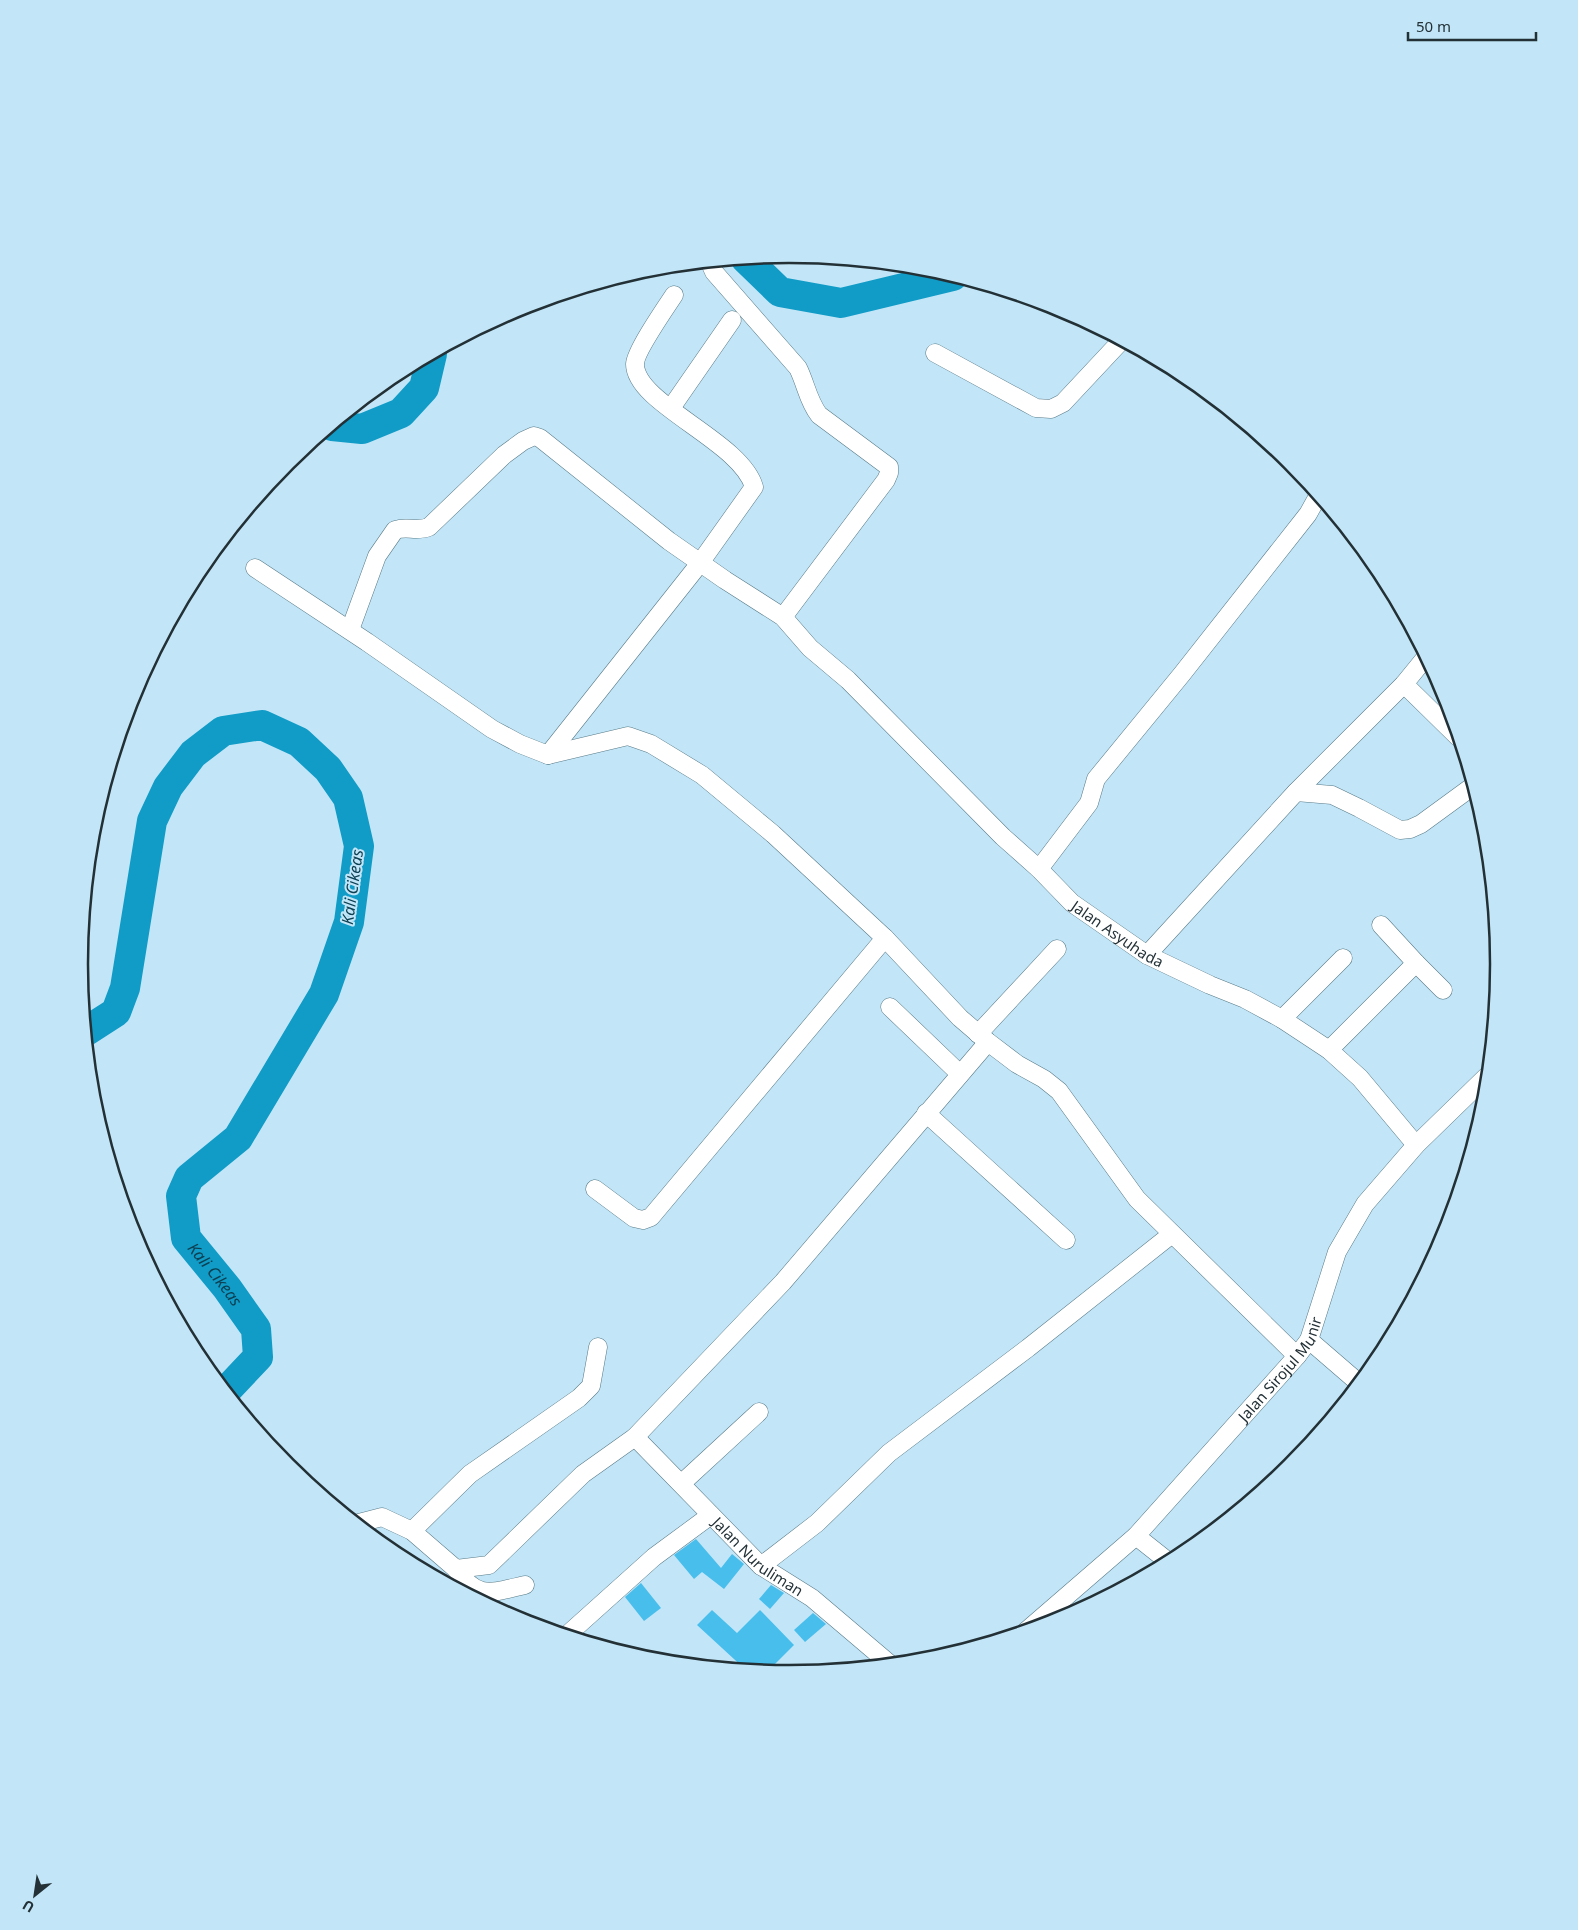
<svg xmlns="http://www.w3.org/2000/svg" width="1578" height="1930" viewBox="0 0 1578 1930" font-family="'Noto Sans',sans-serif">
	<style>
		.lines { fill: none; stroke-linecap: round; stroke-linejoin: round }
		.river { stroke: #119bc7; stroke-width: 30 }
		.building { fill: #48beec }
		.street-casing { stroke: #587a88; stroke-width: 19 }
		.street { stroke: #fff; stroke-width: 18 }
		.labels { text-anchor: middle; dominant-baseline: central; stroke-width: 4; stroke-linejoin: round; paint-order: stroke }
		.street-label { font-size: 15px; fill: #233137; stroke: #c2e6f7 }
		.water-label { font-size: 16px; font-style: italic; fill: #0c4052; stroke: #c2e6f7 }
		.rim { fill: none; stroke: #233137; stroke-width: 2.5 }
	</style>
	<rect width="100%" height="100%" fill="#c2e6f7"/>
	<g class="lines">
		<g class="river">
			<path d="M746,259L780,292L841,303L953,276"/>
			<path d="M332,426L362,429L401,413L424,388L432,354"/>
			<path id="s1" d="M85,1032L116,1012L125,988L152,821L168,787L193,754L223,731L262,725L299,742L328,769L348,798L359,846L349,922L324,994L238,1138L189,1178L181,1196L186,1238L227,1288L256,1329L258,1357L225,1392"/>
		</g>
	</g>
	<g class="building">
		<path d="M696,1539L721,1568L732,1554L744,1564L724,1589L702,1572L694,1579L674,1555Z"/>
		<path d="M641,1583L661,1608L644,1621L625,1597Z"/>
		<path d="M771,1585L784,1593L770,1609L759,1599Z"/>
		<path d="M712,1610L737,1633L760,1610L794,1645L773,1666L782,1675L747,1671L697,1625Z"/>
		<path d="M813,1613L826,1624L805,1642L794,1630Z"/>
	</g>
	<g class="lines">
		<defs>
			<g id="street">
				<path d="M710,263L714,272L798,368C806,384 808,401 819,415L889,467V473L886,480L783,617"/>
				<path d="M935,353L1036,408L1051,409L1063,403L1121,341"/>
				<path d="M671,408L732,320"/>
				<path d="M255,568L367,642L492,729L520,744L548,755L628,736L651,744L702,775L773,834L885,938L960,1018L988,1042L1017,1064L1044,1079L1059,1091L1137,1199L1297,1356"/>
				<path id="s2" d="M350,630L377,556L395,530C408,526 416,532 429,527L504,455L523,441L534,436L540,438L669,541L725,580L783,617L810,648L848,680L1003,837L1039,869L1072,903L1147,955L1210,985L1245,999L1282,1019L1329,1050L1360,1078L1416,1145"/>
				<path d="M1404,684L1458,737"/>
				<path d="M548,755L700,563L754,487C741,441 635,404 635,364C635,352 666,307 674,295"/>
				<path d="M1296,792L1332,795L1359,808L1400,830L1410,829L1421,824L1473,786"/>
				<path d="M1039,869L1089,803L1096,779L1182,674L1308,514L1318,496"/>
				<path d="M1381,925L1416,963"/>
				<path d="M1147,955L1296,792L1404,684L1426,657"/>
				<path d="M890,1007L960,1074"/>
				<path d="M1282,1019L1343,958"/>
				<path d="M978,1034L1057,949"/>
				<path d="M1329,1050L1416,963L1443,990"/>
				<path d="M926,1113L1066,1240"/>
				<path d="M595,1189L634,1218L643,1220L651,1217L885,938"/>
				<path d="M1309,1340L1360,1384"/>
				<path id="s3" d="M635,1437L761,1566L812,1598L891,1665"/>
				<path d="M682,1483L759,1412"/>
				<path d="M355,1524L382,1517L412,1531L456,1569L489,1565L583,1474L635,1437L783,1282L988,1042"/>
				<path d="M412,1531L470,1474L579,1398L591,1386L598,1347"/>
				<path d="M1136,1536L1170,1563"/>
				<path d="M761,1566L817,1523L889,1453L1028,1348L1172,1234"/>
				<path d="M456,1569C478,1600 490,1593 525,1585"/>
				<path id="s4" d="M1025,1632L1136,1536L1297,1356L1309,1340L1337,1252L1365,1204L1416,1145L1488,1075"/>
				<path d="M566,1636L654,1557L711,1515"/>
			</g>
		</defs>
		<use href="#street" class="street-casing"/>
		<use href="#street" class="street"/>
	</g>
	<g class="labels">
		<g class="street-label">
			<text stroke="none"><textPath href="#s2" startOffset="1055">Jalan Asyuhada</textPath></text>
			<text stroke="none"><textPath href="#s4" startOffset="368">Jalan Sirojul Munir</textPath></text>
			<text stroke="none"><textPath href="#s3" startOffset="172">Jalan Nuruliman</textPath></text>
		</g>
		<g class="water-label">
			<text transform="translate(352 887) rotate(-82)">Kali Cikeas</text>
			<text stroke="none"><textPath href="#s1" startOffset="1045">Kali Cikeas</textPath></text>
		</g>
	</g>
	<path d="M0 0H1578V1930H0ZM88 964a701 701 0 1 1 1402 0a701 701 0 1 1-1402 0Z" fill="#c2e6f7" fill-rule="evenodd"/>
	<path class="rim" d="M88 964a701 701 0 1 1 1402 0a701 701 0 1 1-1402 0Z"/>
	<g transform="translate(35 1895) rotate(210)" stroke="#c2e6f7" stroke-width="4" paint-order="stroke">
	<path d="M0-4L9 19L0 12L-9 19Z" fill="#233137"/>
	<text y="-8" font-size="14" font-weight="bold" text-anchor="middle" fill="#233137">U</text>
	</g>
	<path d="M1408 32v8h128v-8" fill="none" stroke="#233137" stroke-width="2.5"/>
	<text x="1416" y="32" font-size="15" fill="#233137" stroke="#c2e6f7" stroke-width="4" paint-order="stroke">50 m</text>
</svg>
